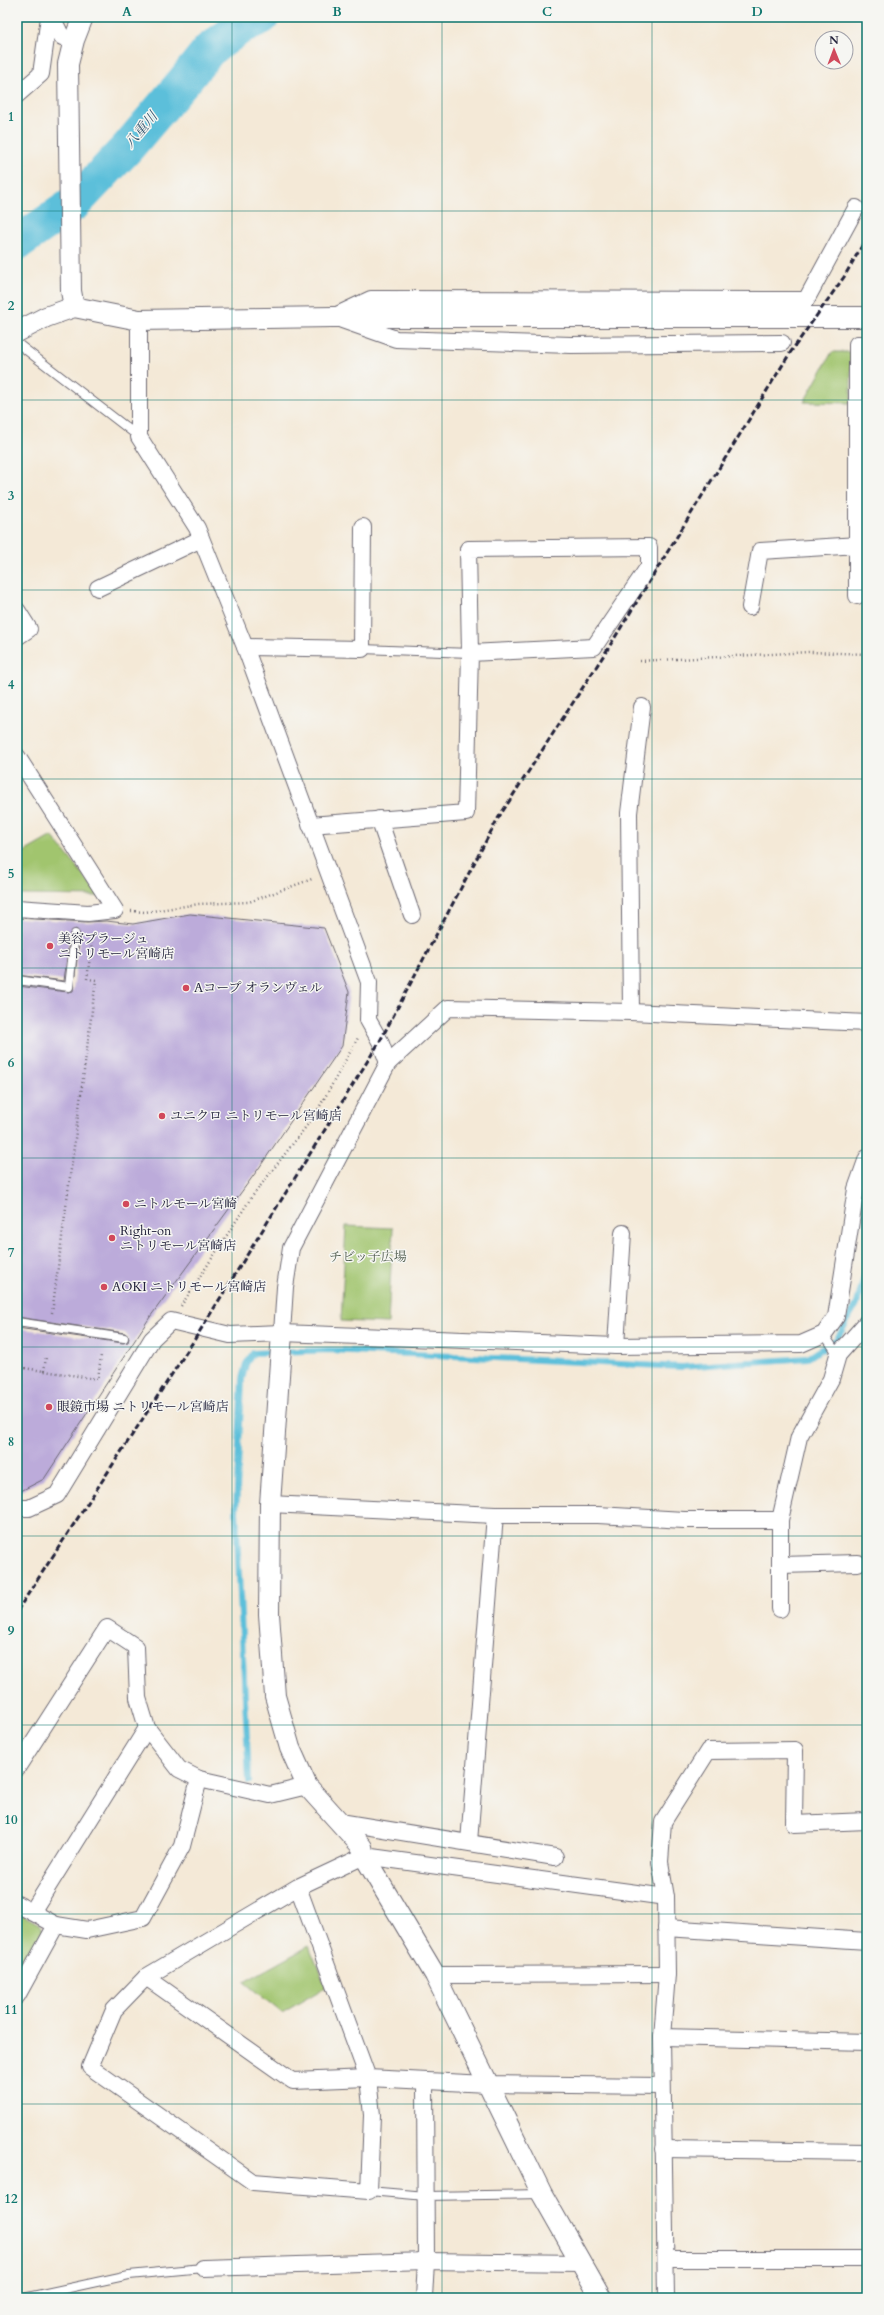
<svg xmlns="http://www.w3.org/2000/svg" width="884" height="2315" viewBox="0 0 884 2315" font-family="Cardo,'Noto Serif JP',serif">
	<style>
		.green { fill: #a1c56e; stroke: #627454 }
		.lines { fill: none; stroke-linecap: round; stroke-linejoin: round }
		.stream { stroke: #5cbfda; stroke-width: 6 }
		.river { stroke: #5cbfda; stroke-width: 35 }
		.building { fill: #bcabda }
		.service-casing { stroke: #6c6872; stroke-width: 10 }
		.minor-casing { stroke: #6c6872; stroke-width: 18 }
		.tertiary-casing { stroke: #6c6872; stroke-width: 22 }
		.path { stroke: #6c6872; stroke-width: 2.5; stroke-dasharray: 1 3; stroke-linecap: butt }
		.service { stroke: #fff; stroke-width: 8 }
		.minor { stroke: #fff; stroke-width: 16 }
		.tertiary { stroke: #fff; stroke-width: 20 }
		.rail { stroke: #22223b; stroke-width: 3; stroke-dasharray: 6 3; stroke-linecap: butt }
		.grid { fill: none; stroke: #0f766e; stroke-width: 1; stroke-opacity: 0.55 }
		.poi-dot { fill: #d1495b; stroke: #f6f6f2; stroke-width: 1.5 }
		.labels { text-anchor: middle; dominant-baseline: central; stroke-width: 3; stroke-linejoin: round; paint-order: stroke }
		.poi-label { font-size: 13px; fill: #22223b; stroke: #f6f6f2; text-anchor: start }
		.park-label { font-size: 13px; fill: #4e5b4d; stroke: #f6f6f2 }
		.water-label { font-size: 14px; font-style: italic; fill: #365973; stroke: #f6f6f2 }
		.neatline { fill: none; stroke: #0f766e; stroke-width: 1.5 }
		.grid-label { font-size: 13px; text-anchor: middle; font-weight: bold; fill: #0f766e }
	</style>
	<rect width="100%" height="100%" fill="#f6f6f2"/>
	<filter id="ink" filterUnits="userSpaceOnUse"><feTurbulence type="fractalNoise" baseFrequency=".025" numOctaves="2"/><feDisplacementMap in="SourceGraphic" scale="8" xChannelSelector="R" yChannelSelector="G"/><feConvolveMatrix kernelMatrix="1 2 1 2 8 2 1 2 1" color-interpolation-filters="sRGB"/></filter>
	<filter id="wash" filterUnits="userSpaceOnUse"><feTurbulence type="fractalNoise" baseFrequency=".012" numOctaves="4" result="noise"/><feDisplacementMap in="SourceGraphic" scale="16" xChannelSelector="R" yChannelSelector="G"/><feGaussianBlur stdDeviation="0.9" result="paint"/><feColorMatrix in="noise" values="0 0 0 0 0 0 0 0 0 0 0 0 0 0 0 0 0 1.4 0 .05"/><feComposite in="paint" operator="in"/></filter>
	<g filter="url(#wash)">
		<rect width="100%" height="100%" fill="#f4e9d7"/>
		<g class="green">
			<path d="M832,352H851V403L804,402Z"/>
			<path d="M52,836L100,896L17,895V856Z"/>
			<path d="M346,1226L393,1228L388,1323L341,1321Z"/>
			<path d="M17,1912L39,1924L43,1931L17,1982Z"/>
			<path d="M309,1946L326,1987L282,2013L244,1982Z"/>
		</g>
		<g class="lines">
			<path class="stream" d="M249,1781L236,1512L242,1379L246,1364L253,1353L329,1350L682,1367L808,1358L837,1339L857,1304L867,1265"/>
			<path class="river" d="M17,243L75,203L128,147L185,80L209,50L242,26L262,17"/>
		</g>
		<g id="blocks">
			<path class="building" d="M190,914L324,928L349,992L342,1046L259,1168L150,1317L44,1479L17,1493V1328L123,1343L128,1342L129,1338L125,1333L17,1317V986L68,992L73,991L80,935L76,929L70,933L64,981L17,975V918L87,922L106,921L133,924Z"/>
		</g>
	</g>
	<g filter="url(#ink)">
		<use href="#blocks" fill-opacity="0" stroke="#6c6872" stroke-width="1"/>
		<g class="lines">
			<defs>
				<g id="service">
					<path d="M17,343L139,437"/>
					<path d="M362,649L470,653"/>
					<path d="M17,980L69,987L75,934"/>
					<path d="M17,1322L124,1338"/>
					<path d="M824,1334L838,1355"/>
					<path d="M369,2191L426,2196L542,2194"/>
					<path d="M23,2298L129,2275L203,2268"/>
				</g>
				<g id="minor">
					<path d="M52,17L62,37L74,40"/>
					<path d="M17,95L41,74L49,17"/>
					<path d="M335,316L371,299L806,300L856,208"/>
					<path d="M139,320V437L197,528L245,647L369,982L368,1020L380,1041L388,1063"/>
					<path d="M342,320L396,339L571,345L782,343"/>
					<path d="M98,588L201,539"/>
					<path d="M857,596V344H867"/>
					<path d="M750,607L760,551L859,545"/>
					<path d="M17,610L29,629L17,637"/>
					<path d="M245,647L362,649L363,527"/>
					<path d="M17,756L115,910L88,913L17,908"/>
					<path d="M379,819L412,915"/>
					<path d="M310,825L466,813L470,653L468,549L649,547V566L594,647L470,653"/>
					<path d="M631,1012L629,813L642,707"/>
					<path d="M282,1333L285,1287L291,1248L388,1063L448,1008L631,1012L867,1023"/>
					<path d="M616,1346L623,1233"/>
					<path d="M270,1504L495,1515H598L684,1520H780"/>
					<path d="M17,1508H29L57,1495L152,1339L171,1321L230,1335L282,1333L616,1346L801,1344L824,1334L836,1317L856,1189L867,1158"/>
					<path d="M780,1565L858,1563"/>
					<path d="M780,1609V1520L799,1437L831,1379L838,1355L867,1322"/>
					<path d="M17,1768L107,1628L136,1647L138,1698L147,1728L179,1769L199,1779L270,1795L307,1786"/>
					<path d="M340,1822L555,1857"/>
					<path d="M469,1842L495,1515"/>
					<path d="M298,1887L368,2078L372,2115L369,2191L253,2182L90,2067L114,2010L146,1977L298,1887L364,1856L666,1897"/>
					<path d="M17,1904L56,1925L87,1930L143,1918L182,1846L199,1779"/>
					<path d="M32,1912L147,1728"/>
					<path d="M666,1928L867,1941"/>
					<path d="M435,1975L667,1974"/>
					<path d="M146,1977L293,2081L368,2078L487,2084L662,2086"/>
					<path d="M17,1996L56,1925"/>
					<path d="M662,2037L867,2042"/>
					<path d="M663,2149L867,2152"/>
					<path d="M666,2259H867"/>
					<path d="M203,2268L426,2261L581,2263"/>
					<path d="M424,2298L426,2261L425,2081"/>
					<path d="M666,2298L662,2037L667,1974L666,1897L660,1862L663,1822L708,1751L795,1750L794,1824L867,1821"/>
				</g>
				<g id="tertiary">
					<path d="M74,307L71,291L68,64L74,40L83,17"/>
					<path d="M17,332L46,317L74,307L139,320L333,317H867"/>
					<path d="M282,1333L270,1504L269,1614L275,1696L290,1748L307,1786L362,1847L364,1856L435,1975L542,2194L601,2298"/>
				</g>
			</defs>
			<use href="#service" class="service-casing"/>
			<use href="#minor" class="minor-casing"/>
			<use href="#tertiary" class="tertiary-casing"/>
			<g class="path">
				<path d="M640,661L810,652L867,654"/>
				<path d="M131,911L145,912L199,904L249,902L312,879"/>
				<path d="M87,979L92,943"/>
				<path d="M181,1306L251,1198L315,1115L358,1038"/>
				<path d="M52,1313L96,980L88,979"/>
				<path d="M17,1367L98,1379L101,1355"/>
				<path d="M44,1371L46,1357"/>
			</g>
			<use href="#service" class="service"/>
			<use href="#minor" class="minor"/>
			<use href="#tertiary" class="tertiary"/>
			<path class="rail" d="M17,1611L193,1342L380,1041L497,820L609,647L790,353L844,277L867,237"/>
		</g>
	</g>
	<path class="grid" d="M232,17V2298M442,17V2298M652,17V2298M17,211H867M17,400H867M17,590H867M17,779H867M17,968H867M17,1158H867M17,1347H867M17,1536H867M17,1725H867M17,1914H867M17,2104H867"/>
	<g class="poi-dot">
		<circle cx="50" cy="946" r="4"/>
		<circle cx="186" cy="988" r="4"/>
		<circle cx="162" cy="1116" r="4"/>
		<circle cx="126" cy="1204" r="4"/>
		<circle cx="112" cy="1238" r="4"/>
		<circle cx="104" cy="1287" r="4"/>
		<circle cx="49" cy="1407" r="4"/>
	</g>
	<g class="labels">
		<g class="poi-label">
			<text x="58" y="939">美容プラージュ<tspan x="58" dy="15">ニトリモール宮崎店</tspan></text>
			<text x="194" y="988">Aコープ オランヴェル</text>
			<text x="170" y="1116">ユニクロ ニトリモール宮崎店</text>
			<text x="134" y="1204">ニトルモール宮崎</text>
			<text x="120" y="1231">Right-on<tspan x="120" dy="15">ニトリモール宮崎店</tspan></text>
			<text x="112" y="1287">AOKI ニトリモール宮崎店</text>
			<text x="57" y="1407">眼鏡市場 ニトリモール宮崎店</text>
		</g>
		<g class="park-label">
			<text x="368" y="1257">チビッ子広場</text>
		</g>
		<g class="water-label">
			<text transform="translate(141 130) rotate(-50)">八重川</text>
		</g>
	</g>
	<rect width="884" height="2315" fill="none" stroke="#f6f6f2" stroke-width="44"/>
	<g transform="translate(834 50) rotate(359)"><circle r="19" fill="#f6f6f2" stroke="#a1a1a9"/>
	<path d="M0-3L7 15L0 10L-7 15Z" fill="#d1495b"/>
	<text y="-6" font-size="11" font-weight="bold" text-anchor="middle" fill="#22223b">N</text>
	</g>
	<rect x="22" y="22" width="840" height="2271" class="neatline"/>
	<g class="grid-label">
		<text x="127" y="16">A</text>
		<text x="337" y="16">B</text>
		<text x="547" y="16">C</text>
		<text x="757" y="16">D</text>
		<text x="11" y="121">1</text>
		<text x="11" y="310">2</text>
		<text x="11" y="500">3</text>
		<text x="11" y="689">4</text>
		<text x="11" y="878">5</text>
		<text x="11" y="1067">6</text>
		<text x="11" y="1257">7</text>
		<text x="11" y="1446">8</text>
		<text x="11" y="1635">9</text>
		<text x="11" y="1824">10</text>
		<text x="11" y="2014">11</text>
		<text x="11" y="2203">12</text>
	</g>
</svg>
